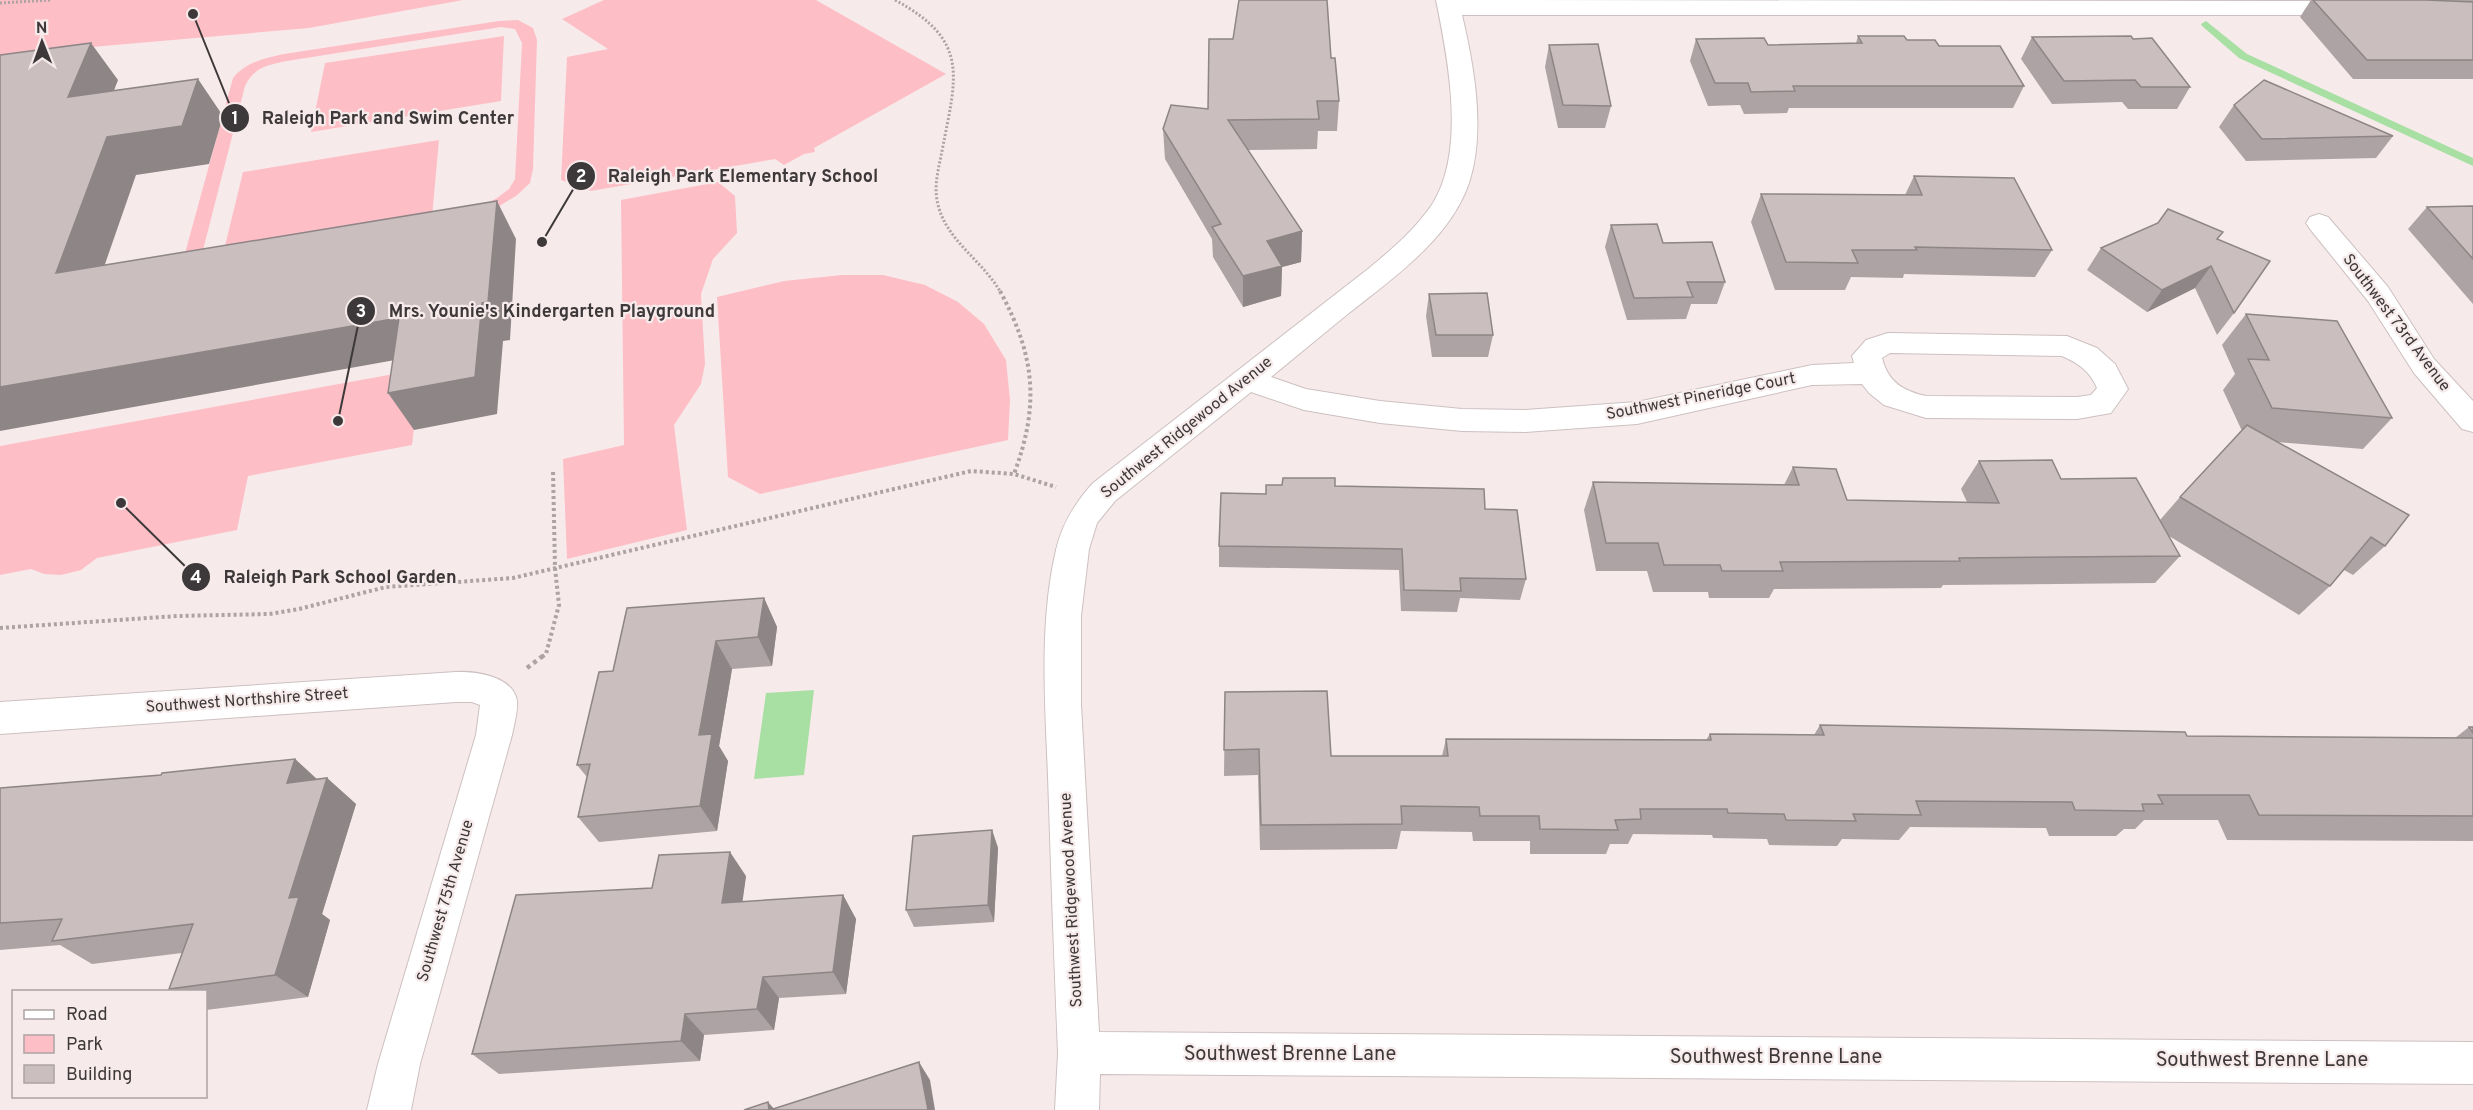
<svg xmlns="http://www.w3.org/2000/svg" width="2473" height="1110" viewBox="0 0 2473 1110" font-family="Overpass,sans-serif">
	<style>
		.green { fill: #fdbfc5; fill-rule: evenodd }
		.water { fill: #a8dfa3 }
		.lines { fill: none; stroke-linecap: round; stroke-linejoin: round }
		.stream { fill: #a8dfa3; fill-rule: evenodd }
		.minor-casing { stroke: #cdc0c1; stroke-width: 2 }
		.path-far2 { stroke: #ada3a4; stroke-width: 3; stroke-dasharray: 2 2; stroke-linecap: butt }
		.path-far1 { stroke: #ada3a4; stroke-width: 4; stroke-dasharray: 3 3; stroke-linecap: butt }
		.path { stroke: #ada3a4; stroke-width: 4.5; stroke-dasharray: 4 4; stroke-linecap: butt }
		.minor { fill: #fff; fill-rule: evenodd }
		.wall { fill: #aea3a4 }
		.shaded-wall { fill: #8d8586 }
		.building { fill: #cabebf; stroke: #8d8586; stroke-width: 1.5 }
		.labels { text-anchor: middle; dominant-baseline: central; stroke-width: 4.5; stroke-linejoin: round; paint-order: stroke }
		.street-label { font-size: 16px; fill: #3d3839; stroke: #f7eaeb }
		.near-street-label { font-size: 20px; fill: #3d3839; stroke: #f7eaeb }
		.leader { fill: none; stroke: #3d3839; stroke-width: 2 }
		.callout-dot { fill: #3d3839; stroke: #f7eaeb; stroke-width: 2 }
		.mark-label { font-size: 18px; text-anchor: middle; font-weight: bold; fill: #fff }
		.callout-label { font-size: 18px; text-anchor: middle; font-weight: bold; fill: #3d3839; stroke: #f7eaeb; stroke-width: 4.5; stroke-linejoin: round; paint-order: stroke }
	</style>
	<rect width="100%" height="100%" fill="#f7eaeb"/>
	<g class="green">
		<path d="M0,0H463L309,28L0,55Z"/>
		<path d="M604,0H816L946,74L814,148L815,152L804,154L784,165L775,159L591,191L561,180L567,57L608,49L562,19Z"/>
		<path d="M518,20L533,28L537,40L533,169L530,183L516,196L458,231L184,257L233,78C246,62 265,58 284,54L499,21ZM501,27L515,29L522,43L515,179L509,189L497,198L453,222L202,254L245,86C254,67 268,65 287,61Z"/>
		<path d="M504,36L501,101L311,132L325,63Z"/>
		<path d="M439,140L432,217L223,254L243,172Z"/>
		<path d="M718,182L735,196L737,233L713,259L701,294L705,364L701,384L674,425L687,530L567,559L563,459L624,445L621,200Z"/>
		<path d="M842,275H883L925,285L958,302L984,324L1006,360L1010,400L1008,440L760,494L728,477L717,297L784,281Z"/>
		<path d="M421,369L412,445L248,476L237,530L97,558L81,570L61,575L44,574L31,569L0,575V446Z"/>
	</g>
	<path class="water" d="M814,690L804,775L754,779L766,693Z"/>
	<g class="lines">
		<path class="stream" d="M2206,21L2247,54L2473,158V166L2239,58L2202,26L2201,24Z"/>
		<defs>
			<g id="minor">
				<path d="M1436,0L2351,1L2359,3L2362,8L2359,13L2351,15H1462C1474,66 1486,131 1469,183C1450,239 1393,278 1349,313C1323,334 1297,356 1271,377L1306,389L1380,401L1462,409L1525,410L1637,402L1812,365L1854,363L1852,356L1866,340L1888,333L2067,336L2097,348L2115,364L2128,389L2111,413L2077,419L1926,418L1884,405L1869,393L1862,384L1812,385L1637,424L1525,432L1462,431L1380,423L1304,410L1251,392L1115,501L1097,523L1089,549L1081,616V704L1099,1032L2473,1042V1084L1100,1074L1099,1110H1055L1058,1053C1054,961 1051,868 1048,776C1045,702 1039,623 1056,550C1062,524 1075,503 1093,483L1368,269C1391,250 1416,229 1433,203C1466,149 1448,59 1436,0ZM1890,353L2062,356C2078,363 2090,371 2097,388L2091,395L2077,397L1926,396C1903,391 1888,382 1882,358Z"/>
				<path d="M2319,214L2328,217L2388,287L2434,359L2473,401V432L2462,429L2414,373L2368,301L2310,229L2306,223L2310,217Z"/>
				<path d="M456,672C476,671 513,676 517,701C518,711 514,725 512,735L420,1064L411,1110H367L378,1064L476,735L480,705L472,702H456L0,734V702Z"/>
			</g>
		</defs>
		<use href="#minor" class="minor-casing"/>
		<g class="path-far2">
			<path d="M895,0C971,41 956,77 942,151C939,167 934,184 937,200C944,240 982,259 1001,293"/>
			<path d="M0,3L51,0"/>
		</g>
		<g class="path-far1">
			<path d="M1000,291C1035,356 1040,404 1014,474"/>
			<path d="M0,628L177,616L269,614L299,609L386,587L513,578L971,471L1014,474L1056,487"/>
			<path d="M542,657L546,654L559,605L555,568L553,470"/>
		</g>
		<path class="path" d="M527,668L544,655"/>
		<use href="#minor" class="minor"/>
	</g>
	<g class="wall">
		<path d="M2311,0H2473V79H2353L2300,17Z"/>
		<path d="M1858,36L1907,40L1939,46L2024,86L2013,108H1789L1787,113L1744,114L1740,105L1708,106L1690,61L1696,39L1768,45L1856,43Z"/>
		<path d="M2032,37L2133,39L2190,87L2177,109H2128L2122,102L2052,104L2021,59Z"/>
		<path d="M1549,45L1611,106L1605,128H1558L1545,67Z"/>
		<path d="M1331,58L1339,101L1337,131H1318L1317,149L1248,150L1302,231L1301,262L1282,267L1281,296L1243,307L1213,257L1212,239L1165,159L1163,129L1208,109Z"/>
		<path d="M2234,105L2393,136L2376,158L2246,161L2219,127Z"/>
		<path d="M1914,176L2052,250L2035,277L1904,274L1903,278L1851,277L1845,290H1775L1751,222L1761,194L1905,195Z"/>
		<path d="M2473,206V304L2408,229L2427,207Z"/>
		<path d="M1611,225L1663,243L1725,282L1717,304H1691L1686,319L1627,320L1605,247Z"/>
		<path d="M2218,239L2234,313L2217,335L2195,288L2147,312L2087,270L2101,248Z"/>
		<path d="M1429,294L1493,335L1488,357H1432L1426,316Z"/>
		<path d="M2246,314L2392,418L2363,449L2277,442L2385,546L2353,575L2344,570L2330,586L2299,615L2169,536L2180,556L2155,583L1943,585L1941,588L1774,589L1769,598H1709L1708,592H1653L1647,571H1596L1584,510L1593,482L1784,485L1793,467L1847,500L1967,502L1961,489L1979,461L2061,479L2160,520L2180,497L2242,431L2223,390L2235,374L2222,345Z"/>
		<path d="M1282,485L1335,486L1485,509L1526,579L1520,600L1460,598L1457,612L1401,611L1399,570L1219,567V546L1266,494Z"/>
		<path d="M764,598L777,627L772,666L732,669L719,746L728,761L717,831L599,842L578,817L587,777L577,765L613,671Z"/>
		<path d="M1225,692L1331,756H1442L1446,739L1706,740L1710,734L1814,735L1820,725L2187,736L2455,738L2469,727H2473V841L2227,840L2218,820H2144L2135,829H2124L2116,836H2049L2046,828L1910,827L1899,840L1842,839L1837,846L1769,845L1767,839L1713,838L1712,835L1633,834L1628,844H1610L1606,854H1530V841H1473L1472,832L1401,831L1397,849L1260,850L1258,775L1224,776Z"/>
		<path d="M295,759L317,779L327,778L356,804L322,914L330,920L308,997L206,1010V992H174L169,989L182,953L92,964L60,945L0,950V788L161,775Z"/>
		<path d="M992,830L998,848L994,922L914,927L906,910Z"/>
		<path d="M746,876L742,902L843,895L856,919L846,994L779,998L774,1030L704,1035L700,1061L499,1074L472,1054L652,888Z"/>
	</g>
	<g class="shaded-wall">
		<path d="M91,43L118,80L97,135L68,97Z"/>
		<path d="M198,79L223,116L209,164L136,175L89,310L56,273L107,137Z"/>
		<path d="M497,201L516,239L510,340L503,341L497,414L414,430L388,393L482,303Z"/>
		<path d="M1302,231L1301,262L1282,267L1281,296L1243,307V276L1267,241Z"/>
		<path d="M2211,266L2195,288L2147,312L2162,290Z"/>
		<path d="M399,318L423,355L0,431V387Z"/>
		<path d="M764,598L777,627L772,666L758,637Z"/>
		<path d="M716,641L732,669L719,746L728,761L717,831L700,806L699,735Z"/>
		<path d="M295,759L324,786L287,783Z"/>
		<path d="M327,778L356,804L322,914L330,920L308,997L275,975L289,898Z"/>
		<path d="M992,830L998,848L994,922L988,905Z"/>
		<path d="M730,852L746,876L739,927L722,903Z"/>
		<path d="M843,895L856,919L846,994L833,972Z"/>
		<path d="M763,977L779,998L774,1030L757,1009Z"/>
		<path d="M685,1014L704,1035L700,1061L681,1041Z"/>
		<path d="M919,1062L930,1080L935,1110H928Z"/>
		<path d="M768,1102L775,1110H769Z"/>
	</g>
	<g class="building">
		<path d="M1239,0H1327L1331,58H1335L1339,101H1317L1319,119L1228,120L1302,231L1267,241L1282,266L1243,276L1212,227L1221,224L1163,129L1171,105L1208,109L1209,39H1233Z"/>
		<path d="M2313,0H2426L2473,2V60H2367Z"/>
		<path d="M1858,36H1904L1907,40H1935L1939,46H2000L2024,86H1793L1795,91L1751,92L1748,83H1715L1696,39L1764,38L1768,45L1862,43Z"/>
		<path d="M2131,36L2133,39L2152,38L2190,87H2141L2135,80L2064,81L2032,37Z"/>
		<path d="M91,43L68,97L198,79L182,126L107,137L56,273L497,201L488,302L482,303L475,377L388,393L399,318L0,387V55Z"/>
		<path d="M1598,44L1611,106L1563,105L1549,45Z"/>
		<path d="M2264,80L2393,136L2262,139L2234,105Z"/>
		<path d="M1914,176L2014,178L2052,250L1915,247L1917,250H1852L1858,263L1786,262L1761,194L1922,195Z"/>
		<path d="M2473,206V259L2427,207Z"/>
		<path d="M2168,209L2223,232L2217,239L2270,261L2234,313L2211,266L2162,290L2101,248L2158,223Z"/>
		<path d="M1657,224L1663,243L1712,242L1725,282H1687L1693,297L1634,298L1611,225Z"/>
		<path d="M1487,293L1493,335H1436L1429,294Z"/>
		<path d="M2246,314L2337,321L2392,418L2272,408L2248,359L2269,360Z"/>
		<path d="M2247,425L2409,515L2385,546L2371,537L2330,586L2180,497Z"/>
		<path d="M2052,460L2061,479L2136,478L2180,556L1959,558L1960,561L1780,562L1783,571H1722L1720,565H1664L1658,543H1606L1593,482L1799,485L1793,467L1836,469L1847,500L1999,503L1979,461Z"/>
		<path d="M1283,478H1335V486L1484,489L1485,509L1517,510L1526,579L1460,578L1461,591L1404,590L1402,549L1219,546L1221,493L1266,494V485H1282Z"/>
		<path d="M764,598L758,637L716,641L699,735L712,734L700,806L578,817L590,764L577,765L599,672L613,671L627,608Z"/>
		<path d="M1327,691L1331,756H1448L1446,739L1711,740L1710,734L1824,735L1820,725L2185,732L2187,736L2473,738V816L2259,815L2249,795H2158L2163,804H2142L2144,811L2075,810L2072,802L1916,801L1921,815L1853,814L1856,821L1786,820L1784,814L1728,813L1727,809H1640L1641,819L1615,820L1618,830L1540,829L1539,816H1480L1479,807L1401,806L1402,824L1261,825L1259,749L1224,750L1225,692Z"/>
		<path d="M2469,727H2473V733Z"/>
		<path d="M295,759L287,783L327,778L289,898L299,897L275,975L169,989L193,924L52,941L62,919L0,923V788L161,775L162,773Z"/>
		<path d="M992,830L988,905L906,910L913,836Z"/>
		<path d="M730,852L722,903L843,895L833,972L763,977L757,1009L685,1014L681,1041L472,1054L516,895L652,888L659,855Z"/>
		<path d="M919,1062L928,1110H770Z"/>
		<path d="M768,1102L769,1110H744Z"/>
	</g>
	<g class="labels">
		<g class="street-label">
			<text transform="translate(2396 323) rotate(53)">Southwest 73rd Avenue</text>
			<text transform="translate(1701 397) rotate(-11)">Southwest Pineridge Court</text>
			<text transform="translate(1187 428) rotate(-39)">Southwest Ridgewood Avenue</text>
			<text transform="translate(247 701) rotate(-4)">Southwest Northshire Street</text>
			<text transform="translate(1072 900) rotate(-93)">Southwest Ridgewood Avenue</text>
			<text transform="translate(446 901) rotate(-74)">Southwest 75th Avenue</text>
		</g>
		<g class="near-street-label">
			<text x="1290" y="1055">Southwest Brenne Lane</text>
			<text x="1776" y="1058">Southwest Brenne Lane</text>
			<text x="2262" y="1061">Southwest Brenne Lane</text>
		</g>
	</g>
	<path class="leader" d="M193 14L235 118M542 242L581 176M338 421L361 311M121 503L196 577"/>
	<g class="callout-dot">
		<circle cx="193" cy="14" r="6"/>
		<circle cx="542" cy="242" r="6"/>
		<circle cx="338" cy="421" r="6"/>
		<circle cx="121" cy="503" r="6"/>
		<circle cx="235" cy="118" r="15"/>
		<circle cx="581" cy="176" r="15"/>
		<circle cx="361" cy="311" r="15"/>
		<circle cx="196" cy="577" r="15"/>
	</g>
	<g class="mark-label">
		<text x="235" y="124">1</text>
		<text x="581" y="182">2</text>
		<text x="361" y="317">3</text>
		<text x="196" y="583">4</text>
	</g>
	<g class="callout-label">
		<text x="388" y="124">Raleigh Park and Swim Center</text>
		<text x="743" y="182">Raleigh Park Elementary School</text>
		<text x="552" y="317">Mrs. Younie's Kindergarten Playground</text>
		<text x="340" y="583">Raleigh Park School Garden</text>
	</g>
	<rect x="12" y="990" width="195" height="108" fill="#f7eaeb" stroke="#ada3a4" stroke-width="1.5"/>
	<rect x="24" y="1010" width="30" height="9" fill="#ffffff" stroke="#ada3a4" stroke-width="1.5"/>
	<text x="66" y="1020" font-size="18" fill="#3d3839">Road</text>
	<rect x="24" y="1035" width="30" height="18" fill="#fdbfc5" stroke="#ada3a4" stroke-width="1.5"/>
	<text x="66" y="1050" font-size="18" fill="#3d3839">Park</text>
	<rect x="24" y="1065" width="30" height="18" fill="#cabebf" stroke="#ada3a4" stroke-width="1.5"/>
	<text x="66" y="1080" font-size="18" fill="#3d3839">Building</text>
	<g transform="translate(42 42) rotate(359)" stroke="#f7eaeb" stroke-width="4.5" paint-order="stroke">
	<path d="M0-4.5L10 22L0 15L-10 22Z" fill="#3d3839"/>
	<text y="-9" font-size="16" font-weight="bold" text-anchor="middle" fill="#3d3839">N</text>
	</g>
</svg>
